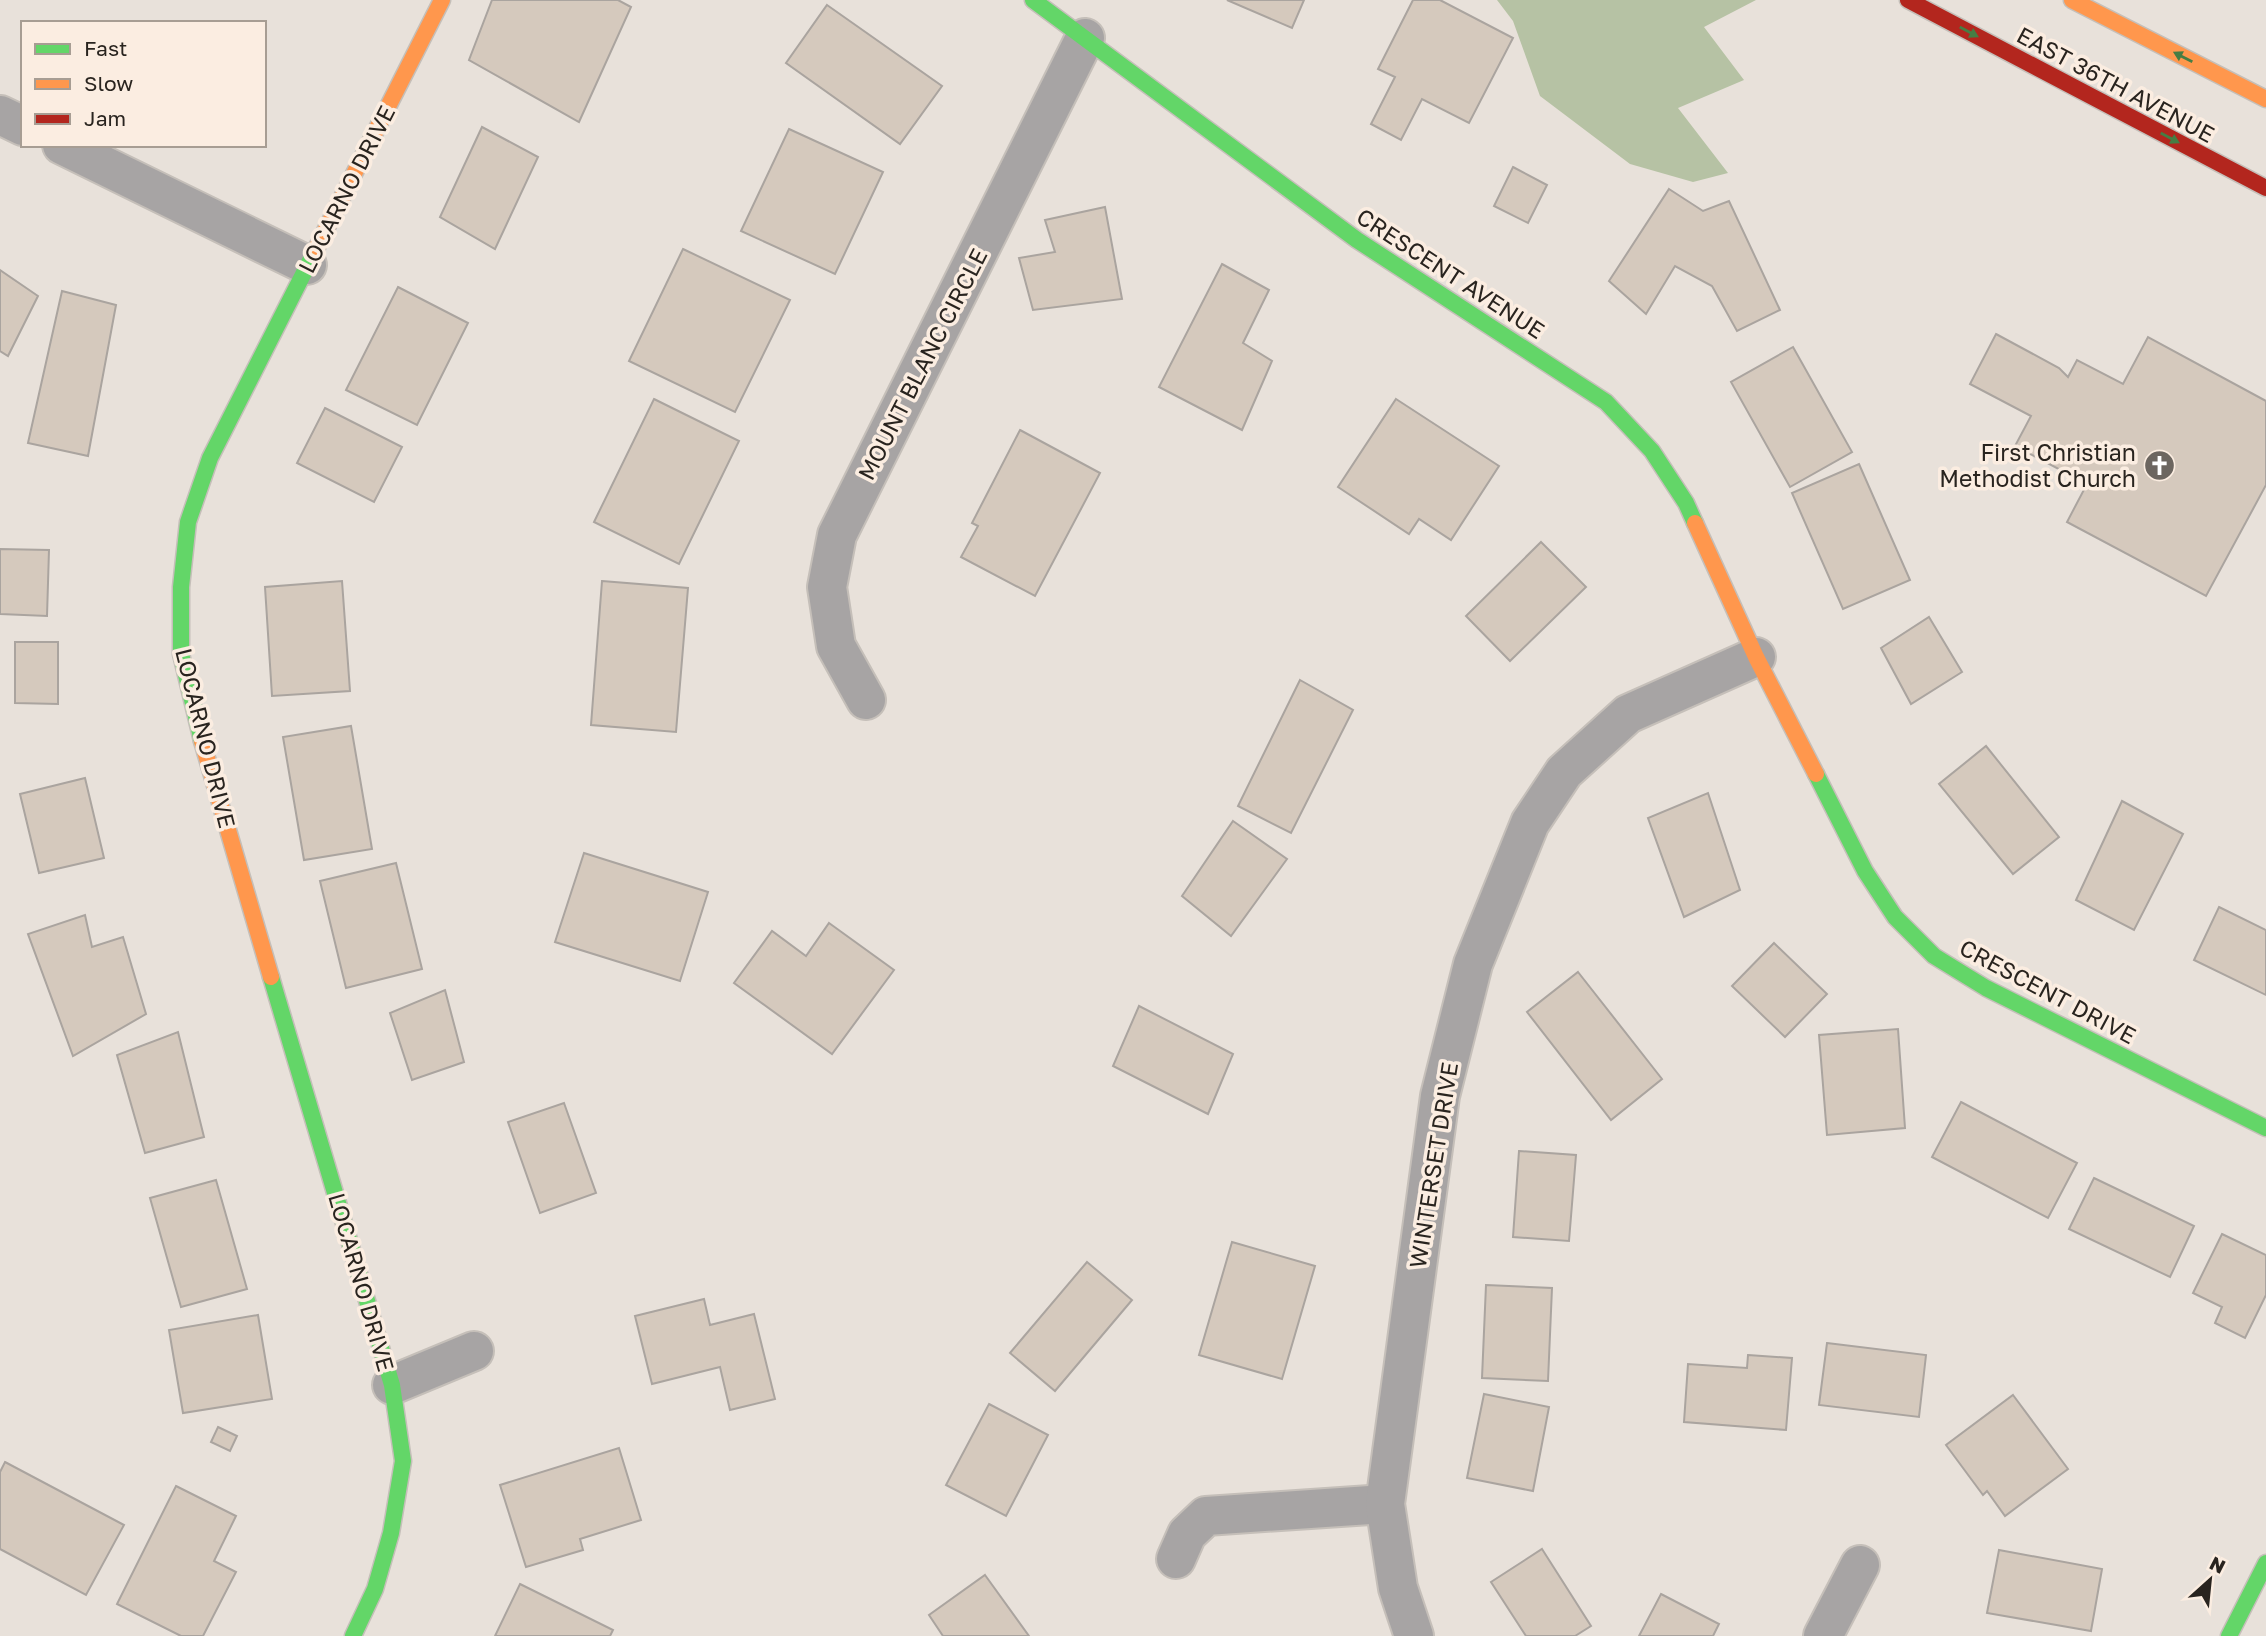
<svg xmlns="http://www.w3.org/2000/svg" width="2266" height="1636" viewBox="0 0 2266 1636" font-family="'Golos Text',sans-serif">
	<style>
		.forest { fill: #b6c2a4 }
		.building { fill: #d5c9bd; stroke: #aaa49f; stroke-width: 2 }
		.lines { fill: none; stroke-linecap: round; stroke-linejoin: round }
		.street-casing { stroke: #c5bfb9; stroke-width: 42 }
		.fast-casing { stroke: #c5bfb9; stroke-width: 19 }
		.slow-casing { stroke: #c5bfb9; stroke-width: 19 }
		.jam-casing { stroke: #c5bfb9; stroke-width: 19 }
		.street { stroke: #a7a4a4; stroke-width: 38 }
		.fast { stroke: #63d668; stroke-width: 16 }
		.slow { stroke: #ff974d; stroke-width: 16 }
		.jam { stroke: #b3261e; stroke-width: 16 }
		.oneway { fill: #467d44 }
		.labels { text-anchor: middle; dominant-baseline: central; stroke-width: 7; stroke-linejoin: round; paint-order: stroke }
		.street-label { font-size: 23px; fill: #29241f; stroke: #fbede1 }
		.poi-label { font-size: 23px; fill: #29241f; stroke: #fbede1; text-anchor: end }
	</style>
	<rect width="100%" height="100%" fill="#e8e1da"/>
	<path class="forest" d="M1497,0H1756L1704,27L1744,80L1678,108L1728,173L1693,182L1630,164L1540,96L1513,21Z"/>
	<g class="building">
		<path d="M492,0H618L631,7L579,122L469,60Z"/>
		<path d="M1227,0H1304L1292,28Z"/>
		<path d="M1413,0H1440L1513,38L1469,123L1422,99L1401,140L1371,124L1395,77L1378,69Z"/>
		<path d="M827,5L942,86L900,144L786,63Z"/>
		<path d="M482,127L538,157L495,249L440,217Z"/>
		<path d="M789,129L883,172L835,274L741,231Z"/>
		<path d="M1513,167L1547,185L1528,223L1494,206Z"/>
		<path d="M1669,189L1703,211L1729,201L1780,310L1737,331L1712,286L1675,266L1646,314L1609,281Z"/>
		<path d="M1105,207L1122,299L1033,310L1019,258L1055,252L1045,220Z"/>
		<path d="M683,249L790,300L735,412L629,361Z"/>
		<path d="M1222,264L1269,290L1243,343L1272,361L1242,430L1159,387Z"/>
		<path d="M0,270L38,296L8,356L0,351Z"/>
		<path d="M398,287L468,323L417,425L346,390Z"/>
		<path d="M62,291L116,305L88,456L28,443Z"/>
		<path d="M1996,334L2059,368L2068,377L2077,360L2123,384L2148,337L2266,401V485L2206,596L2067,522L2087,484L2015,446L2031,416L1970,384Z"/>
		<path d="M1793,347L1852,452L1790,487L1731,382Z"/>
		<path d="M654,399L739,441L679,564L594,522Z"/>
		<path d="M1396,399L1499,466L1451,540L1419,519L1409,534L1338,487Z"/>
		<path d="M325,408L402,447L374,502L297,463Z"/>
		<path d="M1020,430L1100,473L1035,596L961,557L978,526L972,523Z"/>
		<path d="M1859,464L1910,580L1843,609L1792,493Z"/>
		<path d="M1541,542L1586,587L1510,661L1466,616Z"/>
		<path d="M0,549L49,550L47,616L0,614Z"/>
		<path d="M342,581L350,691L272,696L265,587Z"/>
		<path d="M602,581L688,588L676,732L591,725Z"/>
		<path d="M1929,617L1962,672L1911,704L1881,648Z"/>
		<path d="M15,642H58V704L15,703Z"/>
		<path d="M1300,680L1353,710L1291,833L1238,806Z"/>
		<path d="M351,726L372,849L304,860L283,737Z"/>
		<path d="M1986,746L2059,837L2013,874L1939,784Z"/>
		<path d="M85,778L104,858L39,873L20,794Z"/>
		<path d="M1708,793L1740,890L1684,917L1648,818Z"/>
		<path d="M2122,801L2183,834L2134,930L2076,900Z"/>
		<path d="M1233,821L1287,859L1231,936L1182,896Z"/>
		<path d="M584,853L708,892L680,981L555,942Z"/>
		<path d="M396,863L422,969L346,988L320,881Z"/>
		<path d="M2219,907L2266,930V995L2194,960Z"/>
		<path d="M85,915L92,947L123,937L146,1014L73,1056L28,934Z"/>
		<path d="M829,923L894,970L832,1054L734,983L772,931L806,956Z"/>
		<path d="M1774,943L1827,994L1785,1037L1732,986Z"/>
		<path d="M1578,972L1662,1079L1611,1120L1527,1012Z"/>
		<path d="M445,990L464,1062L412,1080L390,1013Z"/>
		<path d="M1139,1006L1233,1054L1208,1114L1113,1066Z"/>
		<path d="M1898,1029L1905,1128L1827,1135L1819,1035Z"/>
		<path d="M178,1032L204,1137L145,1153L117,1055Z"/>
		<path d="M1961,1102L2077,1163L2048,1218L1932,1157Z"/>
		<path d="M564,1103L596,1193L540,1213L508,1122Z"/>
		<path d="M1519,1151L1576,1155L1569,1241L1513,1237Z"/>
		<path d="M2094,1178L2194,1226L2170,1277L2069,1229Z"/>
		<path d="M216,1180L247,1289L181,1307L150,1198Z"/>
		<path d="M2222,1234L2266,1255V1295L2245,1338L2215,1323L2222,1307L2193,1293Z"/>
		<path d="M1232,1242L1315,1266L1282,1379L1199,1355Z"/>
		<path d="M1087,1262L1132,1300L1055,1391L1010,1353Z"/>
		<path d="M1486,1285L1552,1288L1548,1381L1482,1378Z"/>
		<path d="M704,1299L710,1325L754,1314L775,1399L730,1410L720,1367L652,1384L635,1316Z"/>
		<path d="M258,1315L272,1399L183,1413L169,1330Z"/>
		<path d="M1827,1343L1926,1355L1919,1417L1819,1405Z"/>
		<path d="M1748,1355L1792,1358L1786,1430L1684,1422L1688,1364L1747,1368Z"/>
		<path d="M1484,1394L1549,1407L1533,1491L1467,1478Z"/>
		<path d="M2013,1395L2068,1469L2005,1516L1987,1491L1983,1495L1946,1445Z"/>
		<path d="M989,1404L1048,1435L1006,1516L946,1485Z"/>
		<path d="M218,1427L237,1436L230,1451L211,1442Z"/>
		<path d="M619,1448L641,1520L580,1539L583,1550L526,1567L500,1485Z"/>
		<path d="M5,1462L124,1525L86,1595L0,1549V1472Z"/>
		<path d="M176,1486L236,1516L214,1561L236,1572L203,1636H181L117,1604Z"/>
		<path d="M1542,1549L1591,1626L1575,1636H1526L1491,1582Z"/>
		<path d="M1999,1550L2102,1569L2091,1631L1987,1613Z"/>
		<path d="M985,1575L1029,1636H943L929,1615Z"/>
		<path d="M520,1584L613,1630L610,1636H495Z"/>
		<path d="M1661,1594L1719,1624L1713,1636H1639Z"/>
	</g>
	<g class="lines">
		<defs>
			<g id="street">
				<path d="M0,115L23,126"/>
				<path d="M62,145L307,265"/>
				<path d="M866,700L836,646L827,587L837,535L1085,38"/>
				<path d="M392,1385L474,1351"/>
				<path d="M1176,1559L1187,1534L1206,1516L1385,1504"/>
				<path d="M1414,1636L1398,1588L1385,1504L1440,1096L1473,964L1530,823L1564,772L1628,714L1756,657"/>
				<path d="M1823,1636L1860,1565"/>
			</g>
			<g id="fast">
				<path d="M1033,0L1357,240L1606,402L1652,451L1686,503L1695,523"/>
				<path d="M202,741L181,654V587L188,522L210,458L317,247"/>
				<path d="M1816,774L1865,871L1895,917L1934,956L1986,988L2266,1128"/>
				<path d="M271,977L392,1385L403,1461L391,1533L375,1589L353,1636"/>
				<path d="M2229,1636L2266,1563"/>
			</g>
			<g id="slow">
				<path d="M2072,0L2266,99"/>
				<path d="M317,247L442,0"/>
				<path d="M1695,523L1756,657L1816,774"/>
				<path d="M202,741L271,977"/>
			</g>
			<path id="jam" d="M1908,0L2266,188"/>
		</defs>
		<use href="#street" class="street-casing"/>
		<use href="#fast" class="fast-casing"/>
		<use href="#slow" class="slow-casing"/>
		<use href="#jam" class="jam-casing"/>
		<use href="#street" class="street"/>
		<use href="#fast" class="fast"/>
		<use href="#slow" class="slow"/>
		<use href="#jam" class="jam"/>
	</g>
	<defs><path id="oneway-solid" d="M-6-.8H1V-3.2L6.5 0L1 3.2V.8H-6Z" transform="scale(1.75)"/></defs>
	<g class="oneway">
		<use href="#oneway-solid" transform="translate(1969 32) rotate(28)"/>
		<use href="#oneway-solid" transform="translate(2183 57) rotate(-153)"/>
		<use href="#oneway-solid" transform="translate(2170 138) rotate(28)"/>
	</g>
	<defs>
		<symbol id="church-disc" viewBox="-11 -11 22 22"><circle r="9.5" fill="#6c6660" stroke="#fbede1"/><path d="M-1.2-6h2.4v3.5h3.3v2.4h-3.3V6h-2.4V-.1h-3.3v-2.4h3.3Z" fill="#fff"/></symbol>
	</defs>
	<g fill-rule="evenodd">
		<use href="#church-disc" x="2142" y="448" width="35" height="35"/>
	</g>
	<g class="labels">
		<g class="street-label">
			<text transform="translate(2116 84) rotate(28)">EAST 36TH AVENUE</text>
			<text transform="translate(346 189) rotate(-63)">LOCARNO DRIVE</text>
			<text transform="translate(1451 273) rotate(33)">CRESCENT AVENUE</text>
			<text transform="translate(922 364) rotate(-63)">MOUNT BLANC CIRCLE</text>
			<text transform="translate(206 738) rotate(76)">LOCARNO DRIVE</text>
			<text transform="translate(2048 991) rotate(28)">CRESCENT DRIVE</text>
			<text transform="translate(1433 1165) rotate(-81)">WINTERSET DRIVE</text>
			<text transform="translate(362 1282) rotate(74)">LOCARNO DRIVE</text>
		</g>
		<g class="poi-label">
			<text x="2136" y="452">First Christian<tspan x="2136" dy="26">Methodist Church</tspan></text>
		</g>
	</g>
	<rect x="21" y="21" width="245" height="126" fill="#fbede1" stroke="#a79d93" stroke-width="2"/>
	<rect x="35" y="44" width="35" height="10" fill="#63d668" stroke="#a79d93" stroke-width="2"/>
	<text x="84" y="56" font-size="21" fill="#29241f">Fast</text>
	<rect x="35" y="79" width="35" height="10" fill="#ff974d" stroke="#a79d93" stroke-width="2"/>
	<text x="84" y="91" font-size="21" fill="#29241f">Slow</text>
	<rect x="35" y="114" width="35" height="10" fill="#b3261e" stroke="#a79d93" stroke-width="2"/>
	<text x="84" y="126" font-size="21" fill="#29241f">Jam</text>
	<g transform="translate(2210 1580) rotate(27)" stroke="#fbede1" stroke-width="5" paint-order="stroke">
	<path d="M0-5L12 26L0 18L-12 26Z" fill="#29241f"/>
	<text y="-10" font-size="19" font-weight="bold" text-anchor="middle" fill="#29241f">N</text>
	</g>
</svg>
